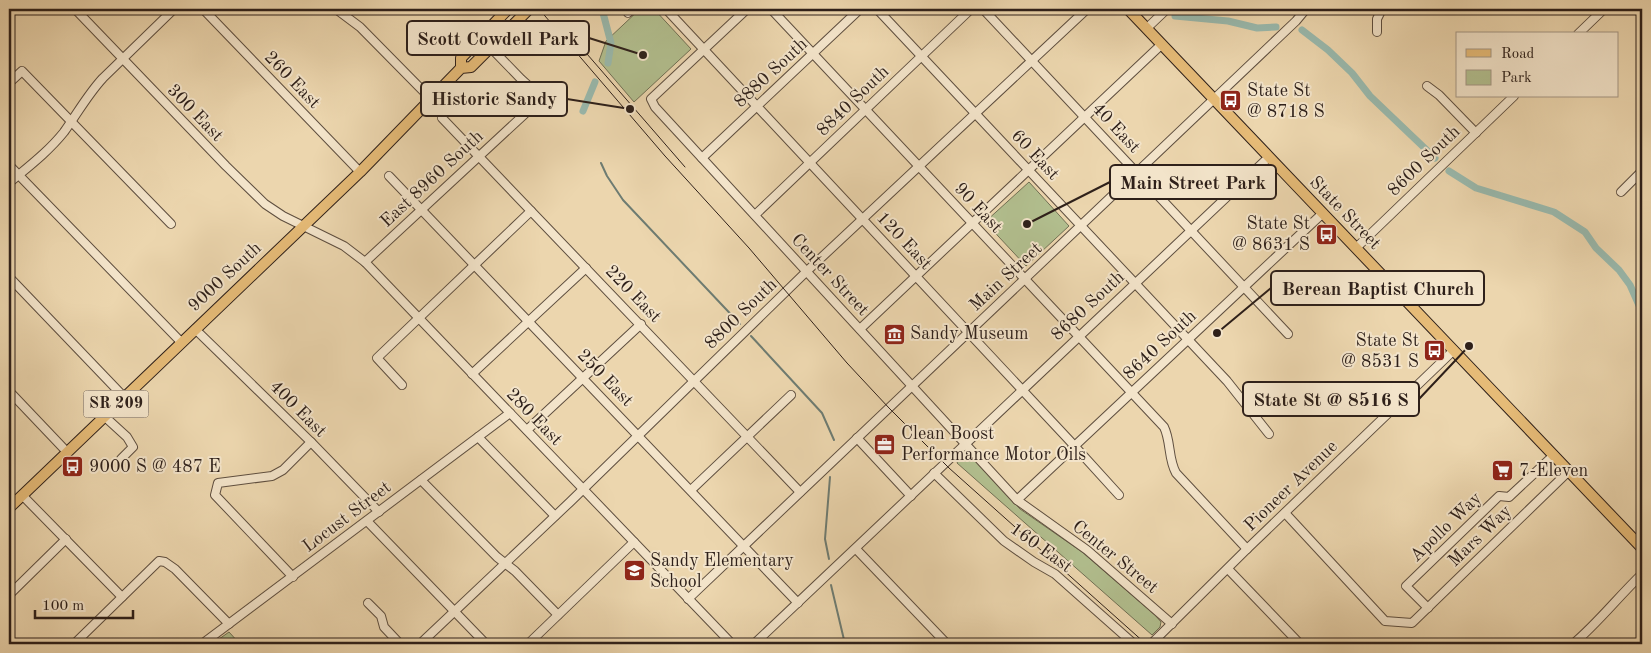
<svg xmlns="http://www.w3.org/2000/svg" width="1651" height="653" viewBox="0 0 1651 653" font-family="'Old Standard TT',serif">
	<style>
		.green { fill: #b2bf8f; stroke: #707054 }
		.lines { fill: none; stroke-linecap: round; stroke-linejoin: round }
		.stream { stroke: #6e7c72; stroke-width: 2 }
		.canal { stroke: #99b9ad; stroke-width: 7 }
		.minor-casing { stroke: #5e4e3f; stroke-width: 10 }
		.major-casing { stroke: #2e201a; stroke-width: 12 }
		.minor { stroke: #f3e4ca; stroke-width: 8 }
		.major { stroke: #e6bb77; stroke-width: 10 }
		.tram { stroke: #2e201a; stroke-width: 1 }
		.labels { text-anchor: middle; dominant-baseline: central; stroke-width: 4; stroke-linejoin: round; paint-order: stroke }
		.shield { fill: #f3e4ca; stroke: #695b4f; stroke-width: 1 }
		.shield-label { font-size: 16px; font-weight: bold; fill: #2e201a }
		.street-label { font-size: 18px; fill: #2e201a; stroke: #f3e4ca }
		.poi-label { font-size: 18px; fill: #2e201a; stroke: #f3e4ca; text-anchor: start }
		.leader { fill: none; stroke: #2e201a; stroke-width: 2 }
		.callout-dot { fill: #2e201a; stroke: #f3e4ca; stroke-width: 2 }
		.callout { fill: #f3e4ca; stroke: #2e201a; stroke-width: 2 }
		.callout-label { font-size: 19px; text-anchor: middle; font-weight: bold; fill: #2e201a }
	</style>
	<rect width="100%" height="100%" fill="#ecd6ae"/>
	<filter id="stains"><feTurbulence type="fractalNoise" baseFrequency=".004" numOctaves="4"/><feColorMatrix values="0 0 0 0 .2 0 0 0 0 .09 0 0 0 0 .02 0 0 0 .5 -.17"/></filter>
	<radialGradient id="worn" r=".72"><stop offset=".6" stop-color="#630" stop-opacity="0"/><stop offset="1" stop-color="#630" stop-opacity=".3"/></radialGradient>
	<g class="green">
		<path d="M640,9H654L691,49L634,102L599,61L606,41Z"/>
		<path d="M1029,182L1069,226L1026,266L985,222Z"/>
		<path d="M964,455L968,454L971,456L1020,509L1082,552L1155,615L1161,622L1160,627L1152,635L957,463L958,461Z"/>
		<path d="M229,632L240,644H212Z"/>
	</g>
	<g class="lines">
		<g class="stream">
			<path d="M601,163L607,176L623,200L740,324"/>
			<path d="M751,336L822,413L834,440"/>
			<path d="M829,559L825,539L830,477"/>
			<path d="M831,585L845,644"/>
		</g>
		<g class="canal">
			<path d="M602,9L611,43L608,63"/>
			<path d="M1175,16L1228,21L1257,28L1276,27"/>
			<path d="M1302,30L1328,50L1352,73L1370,96L1435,158"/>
			<path d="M583,111L595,82"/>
			<path d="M1449,171L1476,188L1554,212L1585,232L1596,248L1619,270L1630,285L1642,312"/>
		</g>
		<defs>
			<g id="minor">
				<path d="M75,9L226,166L265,204L283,216L344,246L365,262L732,644"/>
				<path d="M203,9L360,172"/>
				<path d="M336,9L360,27L431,99"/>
				<path d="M666,9L1069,440L1119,495"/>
				<path d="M747,9L651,99L655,107L1017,500L1087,550L1172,624"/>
				<path d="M771,9L1164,427C1171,441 1168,459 1176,473L1247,549"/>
				<path d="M877,9L1227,381L1269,434"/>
				<path d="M983,9L1288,334"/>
				<path d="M628,13L632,9"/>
				<path d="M1147,28L1167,9"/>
				<path d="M1377,32V19L1382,9"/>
				<path d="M1578,34L1604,9"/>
				<path d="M9,83L22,71L171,224"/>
				<path d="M1427,86L1439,95L1476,133"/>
				<path d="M442,118L800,492"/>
				<path d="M702,158L860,9"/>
				<path d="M9,165L181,342"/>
				<path d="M389,176L798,603"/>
				<path d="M9,183C28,167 48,152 64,132C77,114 88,94 103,78L174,9"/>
				<path d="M1621,192L1642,171"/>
				<path d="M755,215L971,9"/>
				<path d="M1356,248L1514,96"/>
				<path d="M365,262L542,98L521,79L490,47"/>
				<path d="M9,277L124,397"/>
				<path d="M195,329L311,442L379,512"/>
				<path d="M860,329L1162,44"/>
				<path d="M472,374L586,268"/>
				<path d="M402,385L377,358L531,211"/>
				<path d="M9,391L67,452"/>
				<path d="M104,416L127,437L133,447L121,459"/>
				<path d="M527,430L641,324"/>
				<path d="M478,437L555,516"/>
				<path d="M857,438L911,496"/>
				<path d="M934,473L1004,541L1034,562L1055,574L1134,644"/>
				<path d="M421,480L497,557L515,571L558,615"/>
				<path d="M691,490L791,395"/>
				<path d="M22,495L122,597"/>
				<path d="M1017,500L1323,213"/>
				<path d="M1285,513L1385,621L1412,623L1569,471"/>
				<path d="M367,521L486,644"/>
				<path d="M856,549L947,644"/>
				<path d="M1228,569L1300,644"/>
				<path d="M293,577L215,495L218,483L272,476L283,470L311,442"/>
				<path d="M9,595L66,539"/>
				<path d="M688,599L1296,21L1306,9"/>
				<path d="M368,603L381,616L384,627L400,644"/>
				<path d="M1428,608L1406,586L1499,496L1509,497L1554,455"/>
				<path d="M74,644L159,561L165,562L175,569L229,624"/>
				<path d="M202,644L510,413"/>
				<path d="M420,644L570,502L807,271L1087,9"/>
				<path d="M528,644L634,542"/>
				<path d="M754,644L1269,157"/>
				<path d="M1151,644L1247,549L1454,350"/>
				<path d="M1573,644C1598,623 1618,597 1642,574"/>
			</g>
			<g id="major">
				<path d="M1128,9L1642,548"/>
				<path d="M461,68V58L508,9"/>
				<path d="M9,508L360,172L461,68L471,67L529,9"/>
			</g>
		</defs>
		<use href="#minor" class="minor-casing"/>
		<use href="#major" class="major-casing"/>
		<use href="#minor" class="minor"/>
		<use href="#major" class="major"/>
		<g class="tram">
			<path d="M539,9L665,156L749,248L847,363L889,408L949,468L1146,644"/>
			<path d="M574,39L685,167"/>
		</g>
	</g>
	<defs>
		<symbol id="bus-square" viewBox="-11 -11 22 22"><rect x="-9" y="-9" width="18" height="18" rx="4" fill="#8f2418" stroke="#f3e4ca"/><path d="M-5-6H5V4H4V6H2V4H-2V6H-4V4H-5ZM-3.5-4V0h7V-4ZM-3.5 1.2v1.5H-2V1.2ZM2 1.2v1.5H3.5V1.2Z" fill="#fff"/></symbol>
		<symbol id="museum-square" viewBox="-11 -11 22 22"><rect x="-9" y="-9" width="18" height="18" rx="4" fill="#8f2418" stroke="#f3e4ca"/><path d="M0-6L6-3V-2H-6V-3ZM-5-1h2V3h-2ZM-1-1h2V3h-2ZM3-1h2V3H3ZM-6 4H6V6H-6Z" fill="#fff"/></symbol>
		<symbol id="office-square" viewBox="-11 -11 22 22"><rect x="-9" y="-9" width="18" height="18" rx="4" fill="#8f2418" stroke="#f3e4ca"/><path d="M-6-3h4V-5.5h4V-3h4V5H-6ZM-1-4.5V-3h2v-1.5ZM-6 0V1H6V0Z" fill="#fff"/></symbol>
		<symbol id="supermarket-square" viewBox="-11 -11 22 22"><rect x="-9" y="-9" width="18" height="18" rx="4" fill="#8f2418" stroke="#f3e4ca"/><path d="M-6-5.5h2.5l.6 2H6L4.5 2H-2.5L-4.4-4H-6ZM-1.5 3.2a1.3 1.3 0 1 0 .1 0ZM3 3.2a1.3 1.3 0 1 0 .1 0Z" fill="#fff"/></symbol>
		<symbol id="school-square" viewBox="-11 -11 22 22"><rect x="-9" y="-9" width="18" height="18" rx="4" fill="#8f2418" stroke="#f3e4ca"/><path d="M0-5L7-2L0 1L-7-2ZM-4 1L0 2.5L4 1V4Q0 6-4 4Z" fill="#fff"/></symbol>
	</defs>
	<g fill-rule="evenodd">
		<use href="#bus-square" x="1218" y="88" width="25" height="25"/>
		<use href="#bus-square" x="1314" y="222" width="25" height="25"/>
		<use href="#museum-square" x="882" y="322" width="25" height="25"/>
		<use href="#bus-square" x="1422" y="338" width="25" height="25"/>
		<use href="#office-square" x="872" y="432" width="25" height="25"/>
		<use href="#bus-square" x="60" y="454" width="25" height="25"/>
		<use href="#supermarket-square" x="1490" y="458" width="25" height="25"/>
		<use href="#school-square" x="622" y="558" width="25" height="25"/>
	</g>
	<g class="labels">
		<rect class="shield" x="83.5" y="390.5" width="65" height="27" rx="4"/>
		<g class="shield-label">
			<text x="116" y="404">SR 209</text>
		</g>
		<g class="street-label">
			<text transform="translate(771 73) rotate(-43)">8880 South</text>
			<text transform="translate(292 80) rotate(46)">260 East</text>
			<text transform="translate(853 101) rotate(-44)">8840 South</text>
			<text transform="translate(195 113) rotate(46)">300 East</text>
			<text transform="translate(1116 128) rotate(47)">40 East</text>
			<text transform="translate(1035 155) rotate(47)">60 East</text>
			<text transform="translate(1424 161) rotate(-44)">8600 South</text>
			<text transform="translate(432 179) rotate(-43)">East 8960 South</text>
			<text transform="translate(978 208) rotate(47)">90 East</text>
			<text transform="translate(1345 213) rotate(46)">State Street</text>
			<text transform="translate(904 241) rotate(47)">120 East</text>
			<text transform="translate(830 275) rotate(47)">Center Street</text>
			<text transform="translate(225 277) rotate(-43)">9000 South</text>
			<text transform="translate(1006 277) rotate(-43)">Main Street</text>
			<text transform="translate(633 294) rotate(46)">220 East</text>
			<text transform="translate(1088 306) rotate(-43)">8680 South</text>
			<text transform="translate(741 314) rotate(-44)">8800 South</text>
			<text transform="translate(1160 345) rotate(-43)">8640 South</text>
			<text transform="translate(605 378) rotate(46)">250 East</text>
			<text transform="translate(298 409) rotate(45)">400 East</text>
			<text transform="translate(534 417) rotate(46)">280 East</text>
			<text transform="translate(1291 486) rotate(-44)">Pioneer Avenue</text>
			<text transform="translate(347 517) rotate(-37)">Locust Street</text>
			<text transform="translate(1446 527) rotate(-44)">Apollo Way</text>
			<text transform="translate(1480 536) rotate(-44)">Mars Way</text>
			<text transform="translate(1041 548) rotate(36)">160 East</text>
			<text transform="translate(1115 557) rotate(39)">Center Street</text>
		</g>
		<g class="poi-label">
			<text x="1247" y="91">State St<tspan x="1247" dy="21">@ 8718 S</tspan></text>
			<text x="1310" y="224" text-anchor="end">State St<tspan x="1310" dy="21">@ 8631 S</tspan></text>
			<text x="910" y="334">Sandy Museum</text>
			<text x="1419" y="341" text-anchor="end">State St<tspan x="1419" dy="21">@ 8531 S</tspan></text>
			<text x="901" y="434">Clean Boost<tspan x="901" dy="21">Performance Motor Oils</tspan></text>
			<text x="89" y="467">9000 S @ 487 E</text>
			<text x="1519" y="471">7-Eleven</text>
			<text x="650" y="561">Sandy Elementary<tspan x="650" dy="21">School</tspan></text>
		</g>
	</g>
	<path class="leader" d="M643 55L589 38M630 109L567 99M1027 224L1110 182M1217 333L1271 288M1469 346L1419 399"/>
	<g class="callout-dot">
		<circle cx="643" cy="55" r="5"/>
		<circle cx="630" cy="109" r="5"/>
		<circle cx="1027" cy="224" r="5"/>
		<circle cx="1217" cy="333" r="5"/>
		<circle cx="1469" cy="346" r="5"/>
	</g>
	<g class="callout">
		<rect x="407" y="21" width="182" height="34" rx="5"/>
		<rect x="421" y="82" width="146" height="34" rx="5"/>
		<rect x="1110" y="165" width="166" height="34" rx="5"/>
		<rect x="1271" y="271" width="213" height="34" rx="5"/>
		<rect x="1243" y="382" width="176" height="34" rx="5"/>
	</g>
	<g class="callout-label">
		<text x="498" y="45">Scott Cowdell Park</text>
		<text x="494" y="105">Historic Sandy</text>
		<text x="1193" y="189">Main Street Park</text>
		<text x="1378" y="295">Berean Baptist Church</text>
		<text x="1331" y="406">State St @ 8516 S</text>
	</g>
	<rect width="1651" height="653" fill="none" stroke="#ecd6ae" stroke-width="30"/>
	<rect x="10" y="10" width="1631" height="633" fill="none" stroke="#2e201a" stroke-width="2.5"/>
	<rect x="15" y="15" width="1621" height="623" fill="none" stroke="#2e201a"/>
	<rect x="1456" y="32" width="162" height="65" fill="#f3e4ca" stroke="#a49684"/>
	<rect x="1466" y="49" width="25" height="8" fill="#e6bb77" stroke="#a49684"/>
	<text x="1501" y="58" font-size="15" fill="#2e201a">Road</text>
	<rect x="1466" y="70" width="25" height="15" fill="#b2bf8f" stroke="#a49684"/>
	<text x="1501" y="82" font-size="15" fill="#2e201a">Park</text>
	<path d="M35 610v8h98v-8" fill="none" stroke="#2e201a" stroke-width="2.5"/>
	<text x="42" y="610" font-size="15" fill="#2e201a" stroke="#f3e4ca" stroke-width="4" paint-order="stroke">100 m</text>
	<rect width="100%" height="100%" filter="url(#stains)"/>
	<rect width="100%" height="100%" fill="url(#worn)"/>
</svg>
